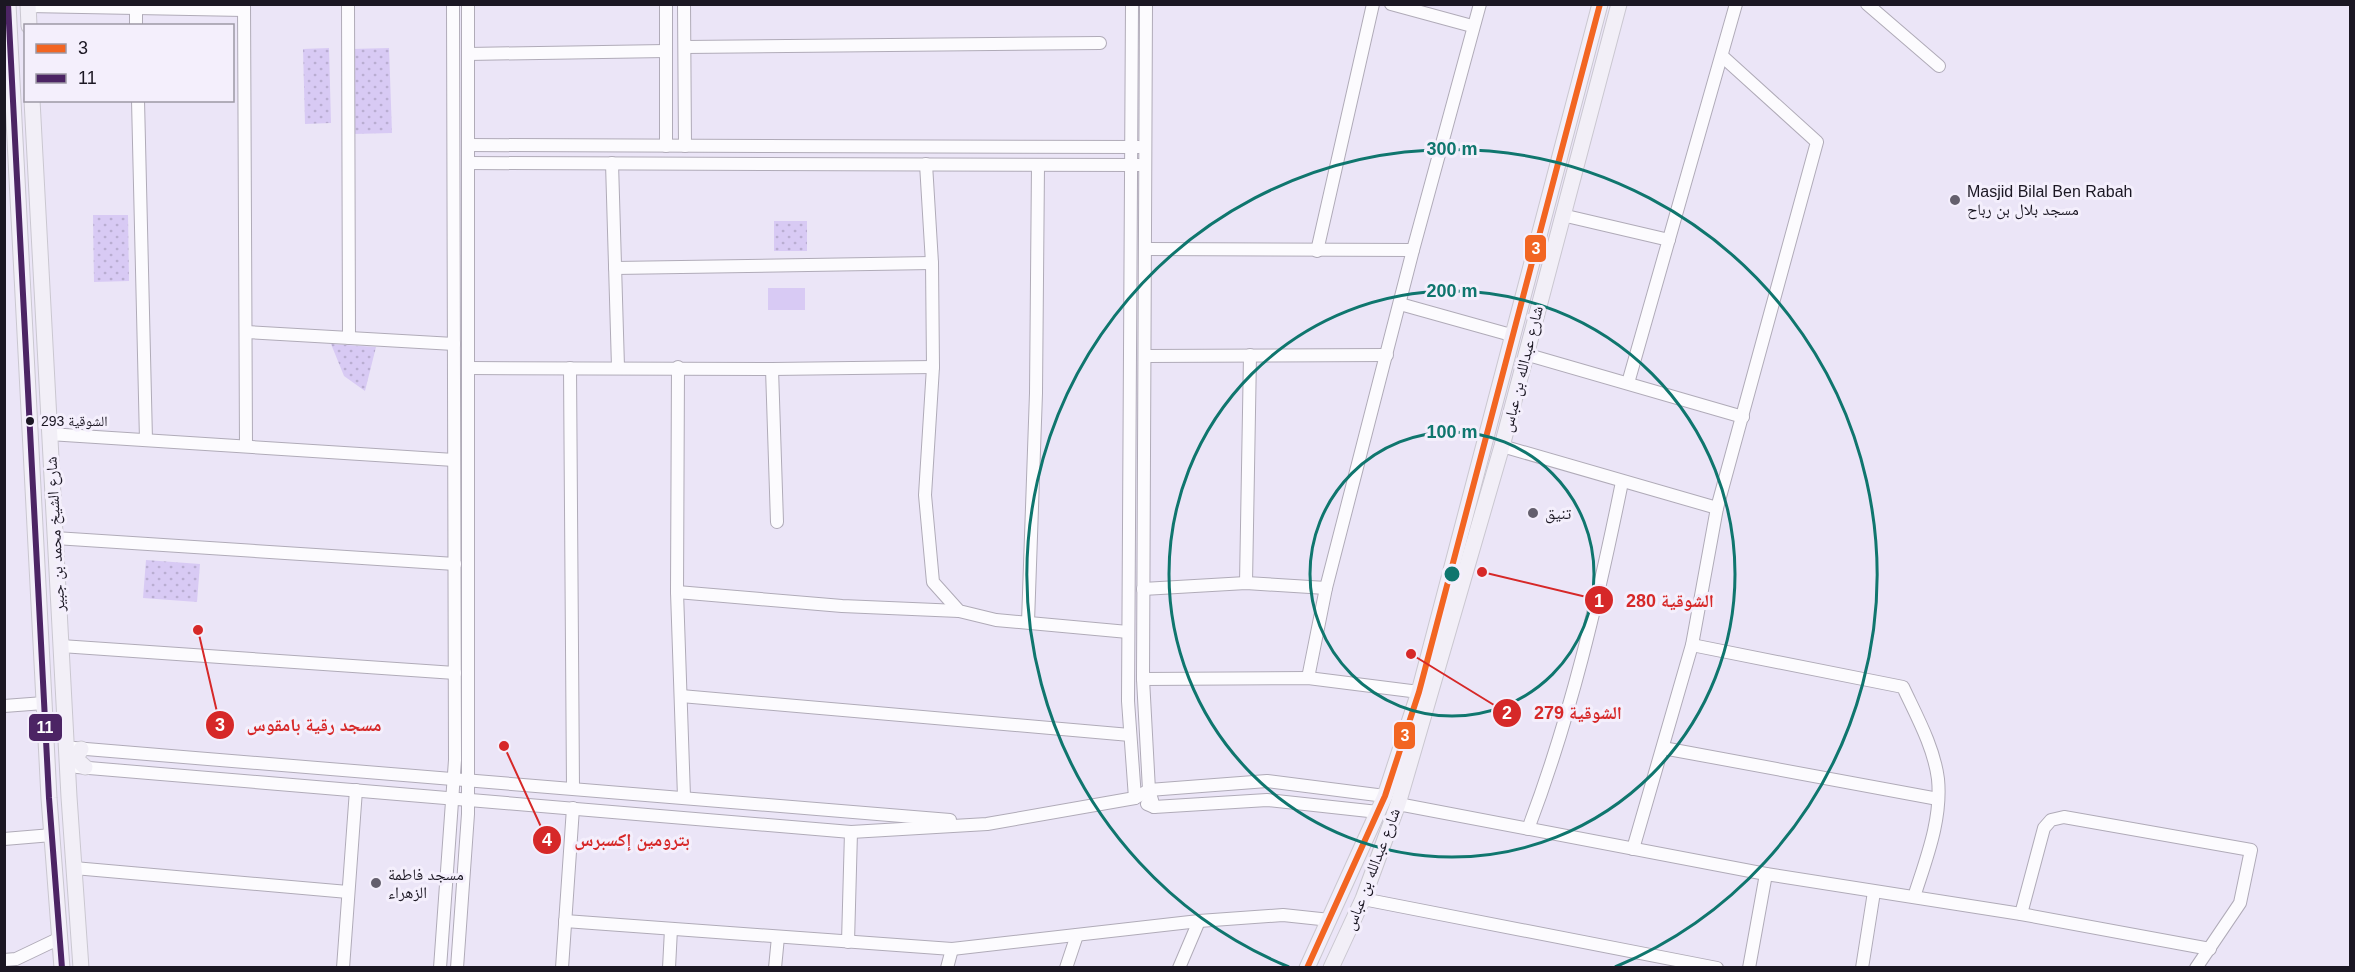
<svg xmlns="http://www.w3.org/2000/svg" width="2355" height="972" viewBox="0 0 2355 972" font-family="Helvetica,'Noto Naskh Arabic',sans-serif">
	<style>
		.grass { fill: url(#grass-dots) }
		.garden { fill: #d8caf4 }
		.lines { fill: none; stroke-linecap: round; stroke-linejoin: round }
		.minor-casing { stroke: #b0abb8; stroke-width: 14 }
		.major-casing { stroke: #cac7d0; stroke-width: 17 }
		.minor { stroke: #fcfbfe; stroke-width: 12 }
		.major { stroke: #f2eff7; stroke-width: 15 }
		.bus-1-casing { stroke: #f4effc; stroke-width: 10 }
		.bus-2-casing { stroke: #f4effc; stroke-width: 10 }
		.bus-1 { stroke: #f26522; stroke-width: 6 }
		.bus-2 { stroke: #4c2464; stroke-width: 6 }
		.ring { fill: none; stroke: #0f766e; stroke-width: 3 }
		.poi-dot { fill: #645f6d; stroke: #f4effc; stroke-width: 2 }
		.bus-dot { fill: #1b1723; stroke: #f4effc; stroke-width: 2 }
		.labels { text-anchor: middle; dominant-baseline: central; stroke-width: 6; stroke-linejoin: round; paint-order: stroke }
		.bus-label { font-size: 14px; fill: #1b1723; stroke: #f4effc; text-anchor: start }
		.poi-label { font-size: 16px; fill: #1b1723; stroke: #f4effc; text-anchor: start }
		.street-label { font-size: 16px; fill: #1b1723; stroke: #f4effc }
		.centre { fill: #0f766e; stroke: #f4effc; stroke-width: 3 }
		.ring-label { font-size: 18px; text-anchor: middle; font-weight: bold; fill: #0f766e; stroke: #f4effc; stroke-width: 6; stroke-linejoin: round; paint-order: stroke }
		.leader { fill: none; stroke: #d62828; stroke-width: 2 }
		.callout-dot { fill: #d62828; stroke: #f4effc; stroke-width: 2 }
		.mark-label { font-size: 18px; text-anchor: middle; font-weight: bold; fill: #fff }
		.callout-label { font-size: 18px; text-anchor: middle; font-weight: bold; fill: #d62828; stroke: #f4effc; stroke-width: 6; stroke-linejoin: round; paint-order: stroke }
		.line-badge { stroke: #f4effc; stroke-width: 2 }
		.badge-label { font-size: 16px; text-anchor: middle; font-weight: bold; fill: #fff }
	</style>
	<defs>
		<pattern id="grass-dots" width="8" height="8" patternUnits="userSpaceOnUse" patternTransform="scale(1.5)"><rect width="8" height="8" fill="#d8caf4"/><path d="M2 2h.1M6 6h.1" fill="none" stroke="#b9add1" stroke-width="1.8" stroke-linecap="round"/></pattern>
	</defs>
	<rect width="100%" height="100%" fill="#ebe5f7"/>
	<g class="grass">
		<path d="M329,48L331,123L305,124L303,49Z"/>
		<path d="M389,48L392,133L354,134L351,49Z"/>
		<path d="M93,215H128L129,281L94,282Z"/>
		<rect x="774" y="221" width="33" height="30"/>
		<path d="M331,344L376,347L365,391L344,376Z"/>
		<path d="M146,560L200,564L197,602L143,598Z"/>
	</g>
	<rect class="garden" x="768" y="288" width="37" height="22"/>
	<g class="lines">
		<defs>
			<g id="minor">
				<path d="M244,4L246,446"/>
				<path d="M348,4L349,338"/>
				<path d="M666,4V146"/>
				<path d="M684,4L685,146"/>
				<path d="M1132,4L1128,701L1135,798"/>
				<path d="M1146,4L1143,679L1149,790L1154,807"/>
				<path d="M1391,4L1472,26"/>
				<path d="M1867,4L1939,66"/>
				<path d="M28,6L244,10"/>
				<path d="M136,8V26"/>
				<path d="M685,47L1100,43"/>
				<path d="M468,54L666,51"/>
				<path d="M138,100L146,440"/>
				<path d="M468,145L1139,147"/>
				<path d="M468,163L1139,165"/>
				<path d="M612,163L618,367"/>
				<path d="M926,164L932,263L933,367L925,495L933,582L959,611L996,620L1128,632"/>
				<path d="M1562,215L1669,240"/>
				<path d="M1146,249L1413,250"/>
				<path d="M1317,251L1373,4"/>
				<path d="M615,268L932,263"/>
				<path d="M1400,304L1511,335"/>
				<path d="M246,332L454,344"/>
				<path d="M1525,354L1743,417"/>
				<path d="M1145,356L1387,355"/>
				<path d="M678,367L677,592L684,797"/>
				<path d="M468,368L772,369L933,367"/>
				<path d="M570,368L573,788"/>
				<path d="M772,369L777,522"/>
				<path d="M1628,383L1736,4"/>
				<path d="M49,434L454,460"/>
				<path d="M1502,446L1717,508"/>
				<path d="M55,538L455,564"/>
				<path d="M1246,583L1250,355"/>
				<path d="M1143,589L1246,583L1326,588"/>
				<path d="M677,592L842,606L959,611"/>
				<path d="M1028,622L1036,393L1038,165"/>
				<path d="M1692,645L1903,687C1916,715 1934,747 1938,779C1942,820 1926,859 1914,897"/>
				<path d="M61,646L455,673"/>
				<path d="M1308,678L1326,588L1413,250L1480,4"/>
				<path d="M1143,679L1308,678L1419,692"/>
				<path d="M681,696L1130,735"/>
				<path d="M4,706L44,703"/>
				<path d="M74,748L950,820"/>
				<path d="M1663,748L1938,799"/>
				<path d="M77,767L851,832L987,824L1135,798L1149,790L1267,781L1385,796"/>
				<path d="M1147,804L1154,807L1267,800L1378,812"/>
				<path d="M1398,804L1766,874L2021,914L2210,949"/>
				<path d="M1528,829C1571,716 1598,600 1622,482"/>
				<path d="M4,839L52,835"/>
				<path d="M1633,849L1692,645L1717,508L1817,142L1722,56"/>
				<path d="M74,868L348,892"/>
				<path d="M1363,899L1717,968"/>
				<path d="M2021,914L2044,828L2051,820L2064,817L2251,850L2240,903L2196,968"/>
				<path d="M565,921L952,949L1199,921L1283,915L1330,920"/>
				<path d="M848,942L851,832"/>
				<path d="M4,960L16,959L60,938"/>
				<path d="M343,968L356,790"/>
				<path d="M440,968L455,760L453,4"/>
				<path d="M457,968L468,814V4"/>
				<path d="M562,968L573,808"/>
				<path d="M669,968L671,929"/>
				<path d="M775,968L778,937"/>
				<path d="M947,968L952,949"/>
				<path d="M1066,968L1077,935"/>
				<path d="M1179,968L1199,921"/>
				<path d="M1749,968L1766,874"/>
				<path d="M1862,968L1874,892"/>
			</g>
			<g id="major">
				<path d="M8,4L49,798L62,968"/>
				<path d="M28,4L29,26"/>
				<path d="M32,100L69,797L81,968"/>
				<path d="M81,749L76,759L85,767"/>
				<path d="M1307,968L1385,796L1419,692L1600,4"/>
				<path d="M1331,968L1363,899L1398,804L1502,446L1619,4"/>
			</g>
		</defs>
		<use href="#minor" class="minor-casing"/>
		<use href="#major" class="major-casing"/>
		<use href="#minor" class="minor"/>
		<use href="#major" class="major"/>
		<defs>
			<path id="bus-1" d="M1307,968L1385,796L1419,692L1600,4"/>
			<path id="bus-2" d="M8,4L49,798L62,968"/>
		</defs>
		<use href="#bus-1" class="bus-1-casing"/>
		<use href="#bus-2" class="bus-2-casing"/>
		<use href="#bus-1" class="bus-1"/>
		<use href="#bus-2" class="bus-2"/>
	</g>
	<g class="ring">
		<circle cx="1452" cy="574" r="142"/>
		<circle cx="1452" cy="574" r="283"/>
		<path d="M1289 967A425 425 0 1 1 1615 967"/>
	</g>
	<g class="poi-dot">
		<circle cx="1955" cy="200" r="6"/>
		<circle cx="1533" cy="513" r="6"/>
		<circle cx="376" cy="883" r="6"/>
	</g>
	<circle class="bus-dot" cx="30" cy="421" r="5"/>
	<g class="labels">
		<g class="bus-label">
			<text x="41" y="421">الشوقية 293</text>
		</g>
		<g class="poi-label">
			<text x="1967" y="191">Masjid Bilal Ben Rabah<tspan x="1967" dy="18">مسجد بلال بن رباح</tspan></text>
			<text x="1545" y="513">تنيق</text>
			<text x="388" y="874">مسجد فاطمة<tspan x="388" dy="18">الزهراء</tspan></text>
		</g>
		<g class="street-label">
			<text transform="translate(1522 369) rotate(-76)">شارع عبدالله بن عباس</text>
			<text transform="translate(55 534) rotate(-93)">شارع الشيخ محمد بن جبير</text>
			<text transform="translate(1372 869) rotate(-69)">شارع عبدالله بن عباس</text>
		</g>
	</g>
	<circle cx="1452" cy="574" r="9" class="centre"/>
	<g class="ring-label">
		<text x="1452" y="155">300 m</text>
		<text x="1452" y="297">200 m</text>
		<text x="1452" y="438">100 m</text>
	</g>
	<path class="leader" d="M1482 572L1599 600M1411 654L1507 713M198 630L220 725M504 746L547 840"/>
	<g class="callout-dot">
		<circle cx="1482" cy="572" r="6"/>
		<circle cx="1411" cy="654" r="6"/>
		<circle cx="198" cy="630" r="6"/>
		<circle cx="504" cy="746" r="6"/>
		<circle cx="1599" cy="600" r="15"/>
		<circle cx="1507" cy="713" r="15"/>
		<circle cx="220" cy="725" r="15"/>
		<circle cx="547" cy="840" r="15"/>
	</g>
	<g class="mark-label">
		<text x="1599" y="607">1</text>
		<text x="1507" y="719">2</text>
		<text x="220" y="731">3</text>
		<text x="547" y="846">4</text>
	</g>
	<g class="callout-label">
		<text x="1670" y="607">الشوقية 280</text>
		<text x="1578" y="719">الشوقية 279</text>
		<text x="314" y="731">مسجد رقية بامقوس</text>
		<text x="632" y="846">بترومين إكسبرس</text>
	</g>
	<g class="line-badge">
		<rect x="1524" y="234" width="23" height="29" rx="6" fill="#f26522"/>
		<rect x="28" y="713" width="35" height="29" rx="6" fill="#4c2464"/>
		<rect x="1393" y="721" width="23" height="29" rx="6" fill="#f26522"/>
	</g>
	<g class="badge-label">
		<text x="1536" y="254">3</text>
		<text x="45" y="733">11</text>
		<text x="1405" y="741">3</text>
	</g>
	<rect width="2355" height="972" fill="none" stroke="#1b1723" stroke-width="12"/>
	<rect x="24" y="24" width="210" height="78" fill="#f4effc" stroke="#9d99a5" stroke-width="1.5"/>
	<rect x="36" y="44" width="30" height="9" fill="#f26522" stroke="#9d99a5" stroke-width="1.5"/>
	<text x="78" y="54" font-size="18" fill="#1b1723">3</text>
	<rect x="36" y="74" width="30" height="9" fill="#4c2464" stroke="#9d99a5" stroke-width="1.5"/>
	<text x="78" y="84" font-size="18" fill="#1b1723">11</text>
</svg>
